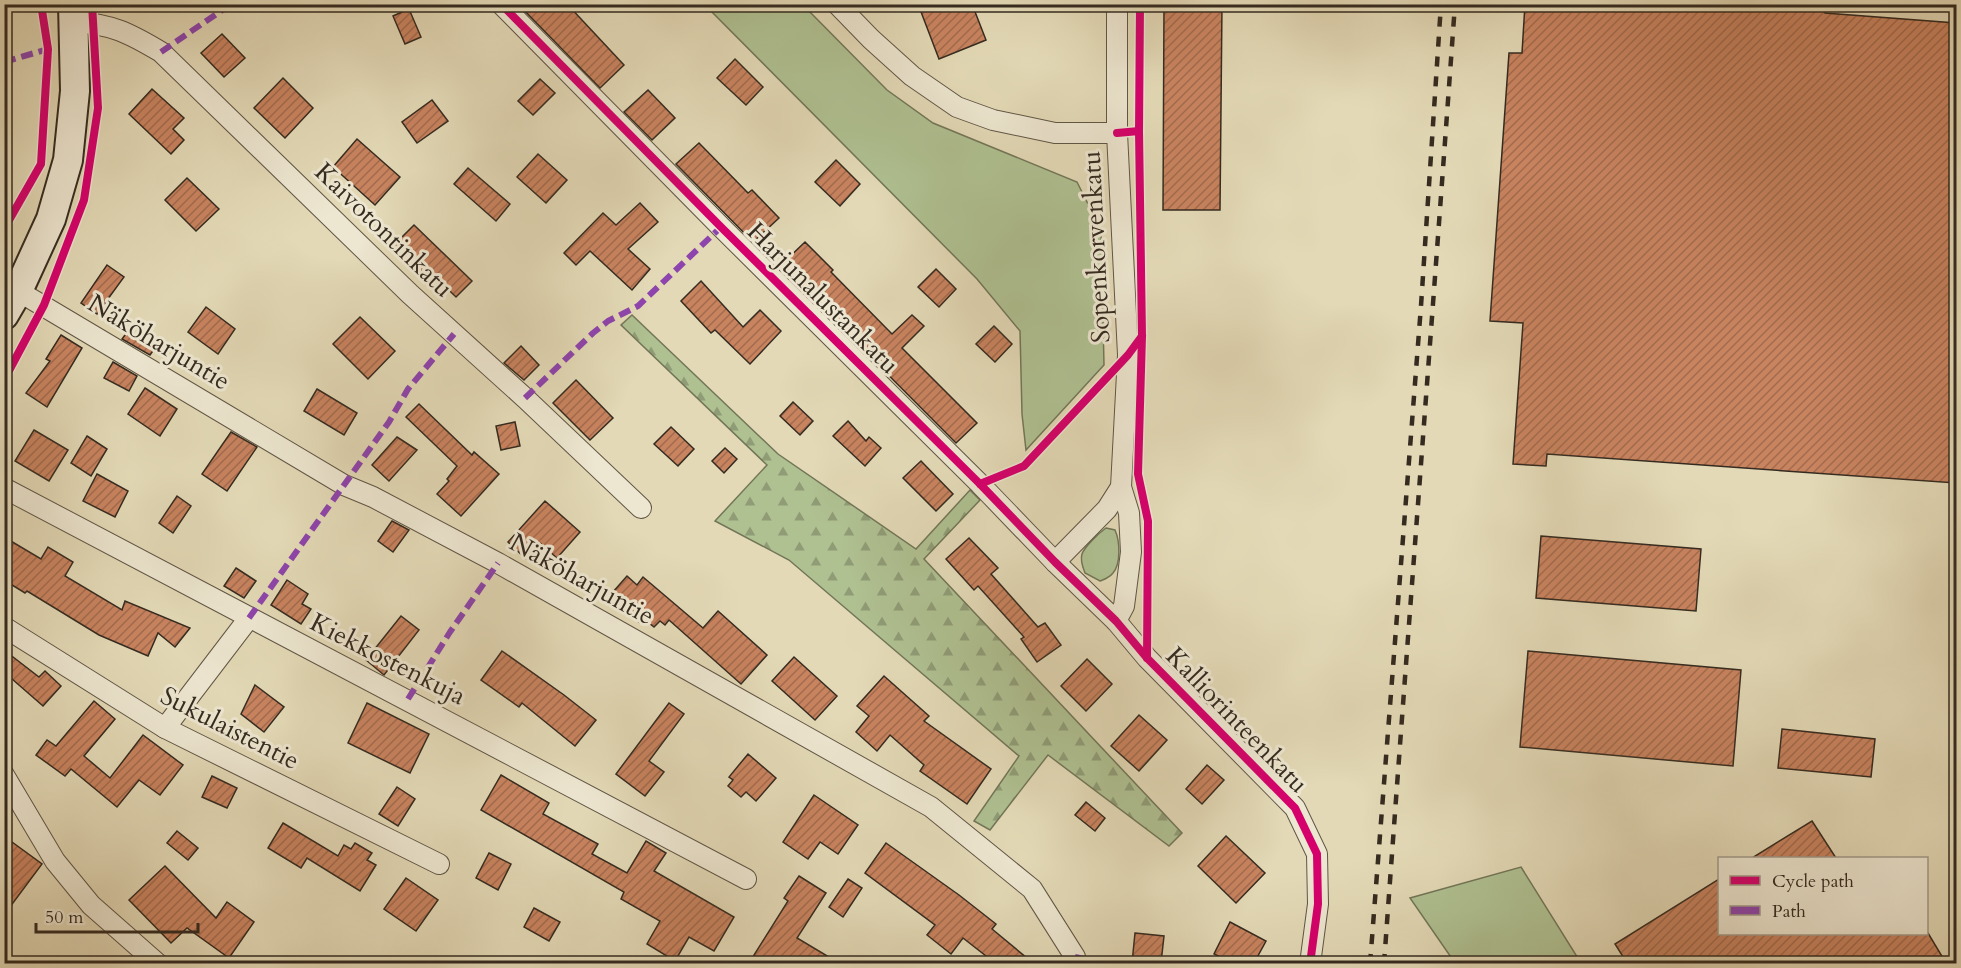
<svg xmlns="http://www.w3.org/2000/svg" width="1961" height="968" viewBox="0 0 1961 968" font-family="Cardo,serif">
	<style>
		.grass { fill: #afc091; stroke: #727658; stroke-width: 1.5 }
		.forest { fill: url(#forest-firs); stroke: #727658; stroke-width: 1.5 }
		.building { fill: url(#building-hatch); stroke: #352b20; stroke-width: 1.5 }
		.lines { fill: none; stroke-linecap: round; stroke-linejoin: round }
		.street-casing { stroke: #605646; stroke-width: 22 }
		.secondary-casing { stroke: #352b20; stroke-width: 32 }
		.street { stroke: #ede6d0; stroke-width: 20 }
		.secondary { stroke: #ede6d0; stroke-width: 28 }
		.rail { stroke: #352b20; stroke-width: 4.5; stroke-dasharray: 10 10; stroke-linecap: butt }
		.quiet { stroke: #8e44ad; stroke-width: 6; stroke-dasharray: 12 6; stroke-linecap: butt }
		.cycleway-casing { stroke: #ede6d0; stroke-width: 11 }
		.cycleway { stroke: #d6006c; stroke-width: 8 }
		.labels { text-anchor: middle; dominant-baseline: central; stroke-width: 6; stroke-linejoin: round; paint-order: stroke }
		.street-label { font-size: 26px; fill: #352b20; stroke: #ede6d0 }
	</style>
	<defs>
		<pattern id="forest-firs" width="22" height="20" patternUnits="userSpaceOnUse" patternTransform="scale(1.5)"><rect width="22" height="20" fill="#afc091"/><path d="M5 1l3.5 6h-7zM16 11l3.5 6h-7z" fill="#8f9c76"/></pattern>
		<pattern id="building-hatch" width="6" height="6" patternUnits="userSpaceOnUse" patternTransform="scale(1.5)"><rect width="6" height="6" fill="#c8835f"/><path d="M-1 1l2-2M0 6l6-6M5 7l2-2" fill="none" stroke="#a36b4e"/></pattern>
	</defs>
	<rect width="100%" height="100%" fill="#e3d9b6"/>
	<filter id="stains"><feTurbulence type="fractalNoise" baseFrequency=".00333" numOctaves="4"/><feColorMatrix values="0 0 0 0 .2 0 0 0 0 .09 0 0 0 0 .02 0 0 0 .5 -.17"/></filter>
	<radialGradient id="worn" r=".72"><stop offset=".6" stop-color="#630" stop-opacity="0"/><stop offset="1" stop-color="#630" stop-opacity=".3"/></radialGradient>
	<g class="grass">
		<path d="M705,5H803L887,90L933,123L1077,182L1101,230L1104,365L1026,450L1022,414L1020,331L977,279Z"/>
		<path d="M1106,528L1115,530C1120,541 1121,564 1113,573C1109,578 1105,579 1100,581L1085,573C1083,568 1080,560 1082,554C1085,546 1099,533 1106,528Z"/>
		<path d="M1521,867L1581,963H1455L1410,898Z"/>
	</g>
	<path class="forest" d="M632,315L778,454L916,549L970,490L980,500L924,559L1182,833L1169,846L1048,755L990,830L974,821L1019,756L789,560L715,521L767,465L621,325Z"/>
	<g class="building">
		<path d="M518,4H567L624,65L600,88Z"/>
		<path d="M918,4H972L986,40L939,59Z"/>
		<path d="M1164,4H1222L1220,210H1163Z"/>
		<path d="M1525,4H1724L1802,10V4H1825V13L1956,23V483L1547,454L1546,466L1513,464L1523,323L1490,321L1509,53H1522Z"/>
		<path d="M409,9L421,37L405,44L393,16Z"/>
		<path d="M222,34L245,58L224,77L201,53Z"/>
		<path d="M735,59L763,87L746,105L717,78Z"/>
		<path d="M283,78L313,108L285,138L254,108Z"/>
		<path d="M540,79L555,93L533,115L518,101Z"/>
		<path d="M152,89L184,118L173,129L184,140L171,154L129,114Z"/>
		<path d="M648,90L675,118L652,140L624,112Z"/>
		<path d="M432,100L448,121L417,143L402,122Z"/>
		<path d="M357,139L400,177L375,205L333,167Z"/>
		<path d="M699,143L748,193L752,190L779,218L753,242L676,164Z"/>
		<path d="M538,154L567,180L546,203L517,177Z"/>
		<path d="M836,160L860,184L840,206L815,182Z"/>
		<path d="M468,168L510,204L496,221L454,184Z"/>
		<path d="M187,178L219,209L196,231L165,200Z"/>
		<path d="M640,203L658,222L628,249L650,269L632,290L590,251L576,265L564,253L603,213L616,225Z"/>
		<path d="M414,225L472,281L456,297L426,268L420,274L392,247Z"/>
		<path d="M805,242L833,270L831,272L892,334L912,315L924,326L902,348L977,423L956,443L780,266Z"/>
		<path d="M107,265L124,277L97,314L81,303Z"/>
		<path d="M936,269L956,289L939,307L918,287Z"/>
		<path d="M701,281L743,327L760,310L781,331L750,364L715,330L711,333L681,301Z"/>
		<path d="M206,307L235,329L218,354L188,332Z"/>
		<path d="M360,317L395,351L368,379L333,344Z"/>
		<path d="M994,326L1012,344L995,362L976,344Z"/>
		<path d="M128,331L155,348L150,355L122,339Z"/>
		<path d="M61,335L82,348L47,407L26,393L50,361L46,359Z"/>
		<path d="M521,346L539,365L524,380L504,363Z"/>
		<path d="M113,362L137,376L129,391L104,378Z"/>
		<path d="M576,380L613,418L590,440L553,403Z"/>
		<path d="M145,388L177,409L160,436L128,414Z"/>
		<path d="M317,389L357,413L344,435L304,411Z"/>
		<path d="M793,402L813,421L800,435L780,416Z"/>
		<path d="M419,404L472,455L474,452L499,474L461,516L437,494L449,481L447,479L457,466L406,417Z"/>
		<path d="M848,421L866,441L869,437L881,448L865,466L833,436Z"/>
		<path d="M515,422L520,446L501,450L496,426Z"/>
		<path d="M671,427L694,449L678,466L654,444Z"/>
		<path d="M34,430L68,450L49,481L15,461Z"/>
		<path d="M231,432L257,447L227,491L202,474Z"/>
		<path d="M87,436L107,449L91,476L71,463Z"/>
		<path d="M397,437L417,450L389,481L372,465Z"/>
		<path d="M725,448L737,459L724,473L712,461Z"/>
		<path d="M921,461L953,494L936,511L903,478Z"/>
		<path d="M97,474L128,491L115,517L83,501Z"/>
		<path d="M177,496L191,506L173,533L159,523Z"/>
		<path d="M545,501L580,532L557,558L540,543L526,559L508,542Z"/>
		<path d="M392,521L409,530L393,552L378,541Z"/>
		<path d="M1541,536L1701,549L1696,611L1536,598Z"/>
		<path d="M4,537L41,559L48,547L73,562L65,576L122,610L125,601L190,628L175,647L158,633L148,656L99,635L27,591L25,593L4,580Z"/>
		<path d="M969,538L998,568L991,574L1038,627L1045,623L1061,645L1037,662L1021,639L1024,637L978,586L974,590L946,559Z"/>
		<path d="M236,568L256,581L244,598L224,586Z"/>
		<path d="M627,576L637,585L643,577L703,628L718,611L767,655L741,684L669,620L665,625L660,621L654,627L644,619L640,623L627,612L631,608L613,592Z"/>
		<path d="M287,580L308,594L302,604L311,609L301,624L271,605Z"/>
		<path d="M401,616L419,630L384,675L366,660Z"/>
		<path d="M4,650L39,677L45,671L61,686L43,706L4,672Z"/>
		<path d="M502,651L564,695L596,720L575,746L522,703L519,707L481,680Z"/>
		<path d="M1528,651L1741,670L1733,766L1520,747Z"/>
		<path d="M794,657L837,696L815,720L772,681Z"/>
		<path d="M1087,659L1112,684L1086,711L1061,686Z"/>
		<path d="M884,676L929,716L924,721L991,769L967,804L920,771L924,765L890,735L877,751L856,732L869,716L857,706Z"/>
		<path d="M255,685L284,707L264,732L241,714Z"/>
		<path d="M94,701L115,719L84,756L110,778L143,735L183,765L160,795L139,780L117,807L71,769L65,776L36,755L47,740L56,746Z"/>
		<path d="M367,703L429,734L410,773L348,743Z"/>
		<path d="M669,703L684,714L649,761L664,772L645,796L616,774Z"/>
		<path d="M1139,715L1167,740L1139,771L1111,746Z"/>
		<path d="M1782,729L1875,739L1871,777L1778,768Z"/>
		<path d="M748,754L776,778L756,801L746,792L741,797L728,786L733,780L729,777Z"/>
		<path d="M1207,765L1224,780L1202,804L1186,789Z"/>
		<path d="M501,775L549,803L543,814L598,844L592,854L627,873L646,841L666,853L654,871L734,917L714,951L689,937L675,961L647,944L660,921L621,899L624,892L481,810Z"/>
		<path d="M212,776L237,788L227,808L202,797Z"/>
		<path d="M397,787L415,799L398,826L379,814Z"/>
		<path d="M814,795L858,825L838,854L820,842L808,859L783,842Z"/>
		<path d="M1086,802L1105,818L1095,831L1075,815Z"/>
		<path d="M1812,821L1836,858H1752Z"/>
		<path d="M283,823L338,856L344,845L351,849L355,843L372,853L367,860L376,865L360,891L307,858L301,868L268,848Z"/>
		<path d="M177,831L198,848L188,860L167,843Z"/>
		<path d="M1226,836L1265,873L1236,903L1198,866Z"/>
		<path d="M12,842L42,864L4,915V853Z"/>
		<path d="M886,843L959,895L996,924L992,929L1033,963H995L963,938L951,954L927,935L935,925L865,873Z"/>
		<path d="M489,853L511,864L498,890L476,878Z"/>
		<path d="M165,866L216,918L227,902L254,922L229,958L187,928L171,943L129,900Z"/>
		<path d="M799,876L826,893L797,938L839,963H749L788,901L784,898Z"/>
		<path d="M406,878L438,900L416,931L384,909Z"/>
		<path d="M848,879L862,888L843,917L829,907Z"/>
		<path d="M1719,879V933H1928L1946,963H1627L1615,944Z"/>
		<path d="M534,908L560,922L549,941L524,927Z"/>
		<path d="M1230,922L1266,941L1254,963H1233L1214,954Z"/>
		<path d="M1135,933L1164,936L1161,963H1132Z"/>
	</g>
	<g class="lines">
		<defs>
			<g id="street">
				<path d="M501,4L721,227L980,484L1055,562L1116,621L1147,658L1295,808L1317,854L1318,904L1310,964"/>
				<path d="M837,4L871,39L912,76L957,107L993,120L1055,133H1117"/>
				<path d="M74,22C112,24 129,33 161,52L410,294L525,398L641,508"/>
				<path d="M18,291L344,485L373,497L498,563L931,807L1032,889L1075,957V964"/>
				<path d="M4,488L746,879"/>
				<path d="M1055,562L1107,509L1121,487"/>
				<path d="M1116,621L1124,606L1131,552L1129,513L1121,487L1128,355L1117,133V4"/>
				<path d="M4,627L165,728L439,864"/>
				<path d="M165,728L249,618"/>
				<path d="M4,775L55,861L91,905L158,964"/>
			</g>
			<path id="secondary" d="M4,315L18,291L51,219L68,160L75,91L73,4"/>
		</defs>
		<use href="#street" class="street-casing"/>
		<use href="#secondary" class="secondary-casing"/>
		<use href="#street" class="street"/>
		<use href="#secondary" class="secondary"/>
		<g class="rail">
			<path d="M1370,964L1421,306L1441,4"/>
			<path d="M1384,964C1407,644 1432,324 1455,4"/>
		</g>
		<g class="quiet">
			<path d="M161,52L231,4"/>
			<path d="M4,62L48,49"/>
			<path d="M525,398L593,333L608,321L638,306L721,227"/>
			<path d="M249,618L389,422L408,389L454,334"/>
			<path d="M408,699L450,632L498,563"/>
			<path d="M1075,957L1109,964"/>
		</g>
		<defs>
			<g id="cycleway">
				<path d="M501,4L721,227L980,484L1055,562L1116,621L1147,658L1295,808L1317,854L1318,904L1310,964"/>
				<path d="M1139,131L1140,4"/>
				<path d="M1117,133L1139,131L1142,336L1138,474L1148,521L1147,658"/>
				<path d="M4,229L41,164L48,49L41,4"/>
				<path d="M4,380L44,305L84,200L98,108L92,4"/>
				<path d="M980,484L1024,466L1128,355L1142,336"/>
			</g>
		</defs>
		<use href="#cycleway" class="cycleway-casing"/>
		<use href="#cycleway" class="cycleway"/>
	</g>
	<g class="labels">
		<g class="street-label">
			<text transform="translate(384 230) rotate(44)">Kaivotontinkatu</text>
			<text transform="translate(1096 247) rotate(-93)">Sopenkorvenkatu</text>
			<text transform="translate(823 298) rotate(45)">Harjunalustankatu</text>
			<text transform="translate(159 342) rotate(31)">Näköharjuntie</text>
			<text transform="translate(582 579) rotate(29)">Näköharjuntie</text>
			<text transform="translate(388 659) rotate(27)">Kiekkostenkuja</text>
			<text transform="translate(1237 720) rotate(46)">Kalliorinteenkatu</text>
			<text transform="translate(230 728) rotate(27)">Sukulaistentie</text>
		</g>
	</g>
	<rect width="1961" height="968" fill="none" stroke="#e3d9b6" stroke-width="24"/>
	<rect x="6" y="6" width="1949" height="956" fill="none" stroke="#352b20" stroke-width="3"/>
	<rect x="12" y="12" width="1937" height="944" fill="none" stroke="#352b20" stroke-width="1.5"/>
	<rect x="1718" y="857" width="210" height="78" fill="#ede6d0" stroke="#a39b8a" stroke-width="1.5"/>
	<rect x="1730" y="876" width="30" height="9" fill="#d6006c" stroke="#a39b8a" stroke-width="1.5"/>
	<text x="1772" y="887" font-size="18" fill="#352b20">Cycle path</text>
	<rect x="1730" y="906" width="30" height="9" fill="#8e44ad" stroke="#a39b8a" stroke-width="1.5"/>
	<text x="1772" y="917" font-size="18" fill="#352b20">Path</text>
	<path d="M36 923v9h162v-9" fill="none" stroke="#352b20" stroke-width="3"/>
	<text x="45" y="923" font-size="18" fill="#352b20" stroke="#ede6d0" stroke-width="4.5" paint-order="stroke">50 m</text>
	<rect width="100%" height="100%" filter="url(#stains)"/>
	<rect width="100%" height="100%" fill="url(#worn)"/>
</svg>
